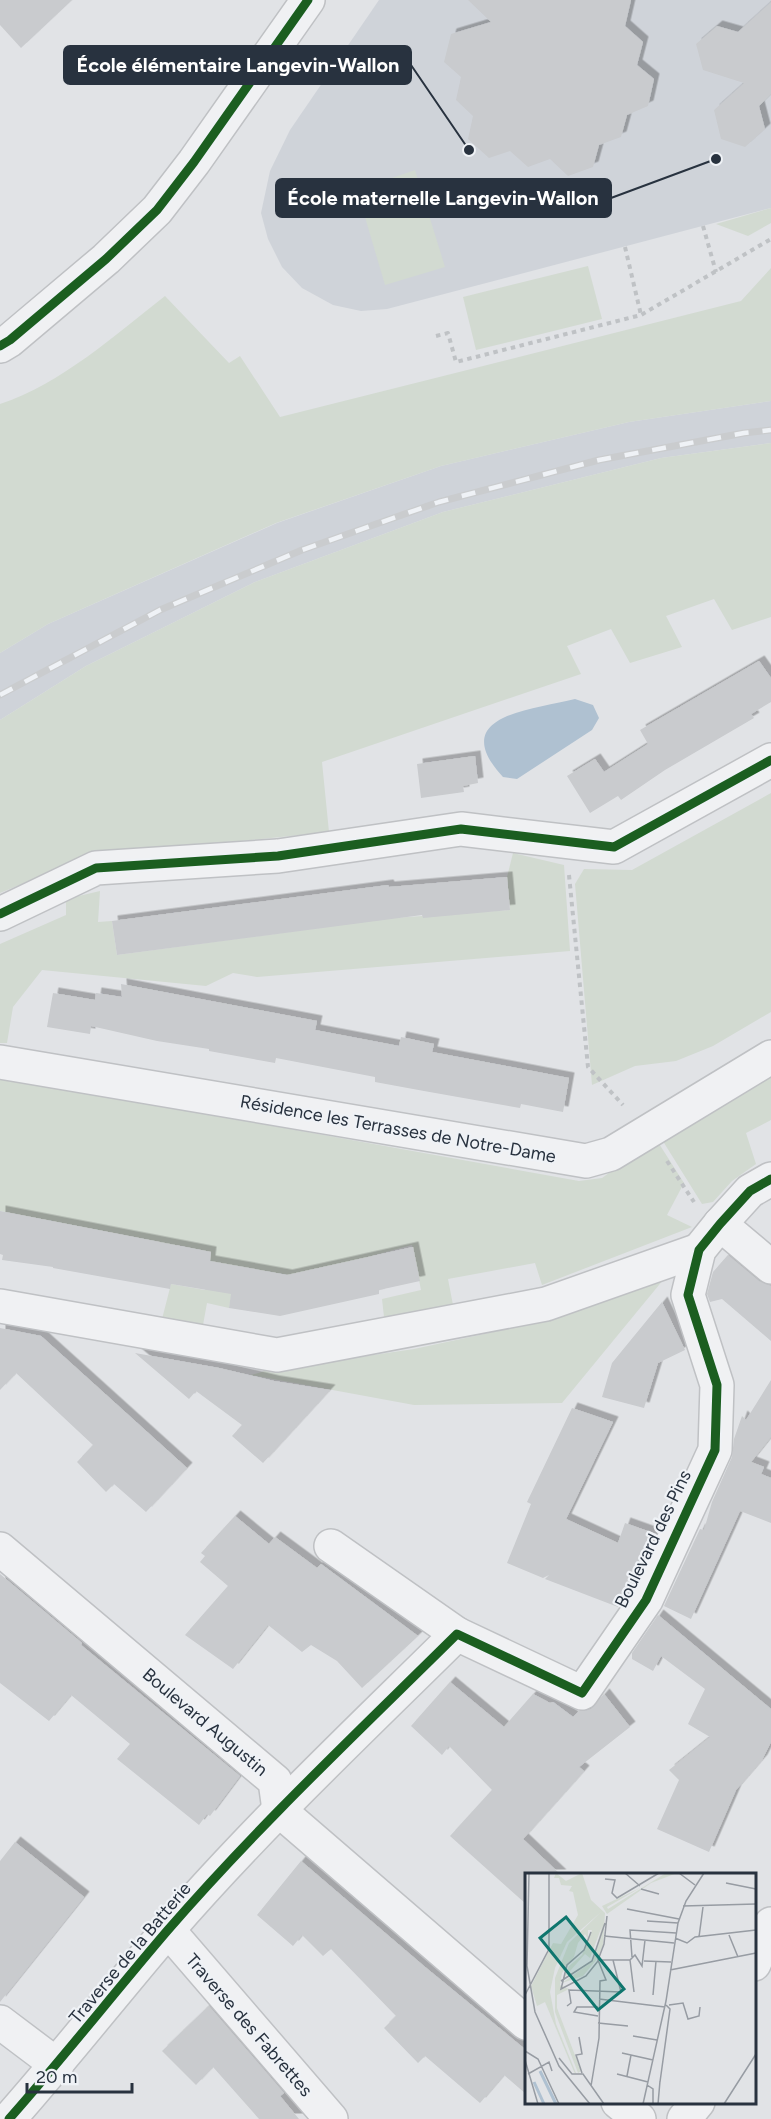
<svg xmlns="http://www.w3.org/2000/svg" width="771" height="2119" viewBox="0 0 771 2119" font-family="Figtree,sans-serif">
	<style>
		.built { fill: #cfd3d9 }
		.green { fill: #d2dad1 }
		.water { fill: #afc1d1 }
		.building { fill: #c9cbce; filter: url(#shadow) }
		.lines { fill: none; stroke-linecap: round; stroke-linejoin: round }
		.minor-casing { stroke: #bfc1c4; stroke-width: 36 }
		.tertiary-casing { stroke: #bfc1c4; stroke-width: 36 }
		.path { stroke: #bfc2c5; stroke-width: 4; stroke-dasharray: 4.5 4.5; stroke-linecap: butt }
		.minor { stroke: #f0f1f3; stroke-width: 33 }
		.tertiary { stroke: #f0f1f3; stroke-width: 33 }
		.rail-casing { stroke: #caccce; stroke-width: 7 }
		.rail { stroke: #eff2f6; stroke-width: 4.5; stroke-dasharray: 14; stroke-linecap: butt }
		.cycleway-casing { stroke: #eff2f6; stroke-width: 13 }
		.cycleway { stroke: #1b5e20; stroke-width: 9 }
		.labels { text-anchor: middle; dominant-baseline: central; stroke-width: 4.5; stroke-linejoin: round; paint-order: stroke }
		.street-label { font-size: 18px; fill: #28323f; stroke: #eff2f6 }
		.inset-river { fill: none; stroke: #afc1d1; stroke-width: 3 }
		.inset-road { fill: none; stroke: #979ca3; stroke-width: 1.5 }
		.view { fill: #0f766e; fill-opacity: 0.15; stroke: #0f766e; stroke-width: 3 }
		.inset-edge { fill: none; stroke: #28323f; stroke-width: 3 }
		.leader { fill: none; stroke: #28323f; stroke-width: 2 }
		.callout-dot { fill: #28323f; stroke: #eff2f6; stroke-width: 2 }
		.callout { fill: #28323f; stroke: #28323f; stroke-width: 2 }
		.callout-label { font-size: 20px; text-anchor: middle; font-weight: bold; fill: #fff }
	</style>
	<defs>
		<filter id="shadow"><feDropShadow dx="5.5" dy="-5.5" stdDeviation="0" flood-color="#0004"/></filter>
	</defs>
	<rect width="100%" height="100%" fill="#e1e3e6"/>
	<g class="built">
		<path d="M379,0H771V208L387,309L361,311L333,305L302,288L282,267L268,239L261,213L270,171L290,130Z"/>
		<path d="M771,401V443L661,458L443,512L255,582L86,666L0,720V653L48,624L277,523L441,466L629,422Z"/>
	</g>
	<g class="green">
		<path d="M415,170L445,267L385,285L357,190Z"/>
		<path d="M771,208V223L748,236L716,224Z"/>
		<path d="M588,266L602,319L476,350L463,297Z"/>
		<path d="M771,268V401L629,422L441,466L276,523L48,624L0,653V404C61,384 115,335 165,296L229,363L240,356L280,417L741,301Z"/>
		<path d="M771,443V617L732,630L714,599L666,616L682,647L630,663L611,629L567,646L581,674L322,762L329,832L87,857L0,893V720L86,666L255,582L443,512L661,458Z"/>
		<path d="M771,793V1012L713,1046L676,1061L635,1066L592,1085L575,884L584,869L632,870Z"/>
		<path d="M513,853L564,865L570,951L257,977L233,973L206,986L42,970L13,1007L7,1043H0V944L66,915V899L100,891L98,922L112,921L117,955L393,918L510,910L507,877Z"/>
		<path d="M771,1072V1120L746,1133L756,1164L732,1181L713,1202L702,1204L661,1138Z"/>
		<path d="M0,1077L579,1181L602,1178L656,1139L684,1183L667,1215L692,1227L542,1285L535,1263L448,1279L453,1305L384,1317L382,1299L421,1290L412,1245L371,1256L373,1263L295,1276L253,1269L251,1279L235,1276L229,1308L207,1303L203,1325L162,1319L171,1284L205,1290L211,1252L177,1245L174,1261L160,1242L0,1211Z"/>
		<path d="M668,1274L562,1403L414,1405L251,1375L265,1371L414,1349L512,1328L590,1295Z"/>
	</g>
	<path class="water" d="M575,699L593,705L599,718L592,730L517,779L503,777C446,715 532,710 575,699Z"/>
	<g class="building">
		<path d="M0,0H72L21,48L0,25Z"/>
		<path d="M468,0H631L625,26L643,42L637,65L654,79L648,106L627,115L621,137L599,145L593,167L568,176L550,159L528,167L510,151L489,158L468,139L473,116L456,100L461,77L444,62L451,34L491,22Z"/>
		<path d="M771,2V94L759,106L765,129L745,147L721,139L714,110L744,83L703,70L696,44L717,26L738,32Z"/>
		<path d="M759,661L771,678V702L751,714L754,718L665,770L621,800L618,796L590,813L567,776L595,759L604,772L648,744L640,730Z"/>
		<path d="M475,756L478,783L463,786L464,792L421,798L417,764Z"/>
		<path d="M507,877L510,910L423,918L422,915L117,955L112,921L388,885L389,887Z"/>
		<path d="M121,984L317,1021L315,1030L399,1046L401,1037L434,1044L432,1052L569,1078L563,1112L521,1104L520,1108L424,1091L375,1082V1077L276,1058L275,1063L209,1051V1049L157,1041L91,1026L90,1034L47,1027L53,993L95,1000L96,993L122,997Z"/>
		<path d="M0,1211L211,1252L210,1261L287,1275L413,1247L420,1281L379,1290V1294L280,1316L229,1308L231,1294L171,1284L170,1289L53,1268V1267L2,1260L3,1255L0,1254Z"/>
		<path d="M728,1255L759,1281L771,1286V1341L722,1299L710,1302L707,1294L713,1272Z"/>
		<path d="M662,1302L685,1350L658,1363L644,1408L602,1397L612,1363Z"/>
		<path d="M0,1328L41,1336L187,1468L146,1512L114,1484L106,1492L77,1462L93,1445L16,1373L0,1390Z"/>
		<path d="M135,1353L219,1368L274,1381L330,1390L263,1463L232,1436L242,1425L196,1391L189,1399Z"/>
		<path d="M771,1380V1437L751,1462L764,1467L761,1474L771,1478V1523L740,1511L691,1619L664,1606L700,1529L704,1530L712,1502L732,1457L734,1439L742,1416L746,1420Z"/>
		<path d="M572,1408L613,1422L566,1519L618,1543L625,1523L656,1534L630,1591L618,1607L545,1579L549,1575L543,1578L507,1563L531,1504L527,1502Z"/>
		<path d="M235,1516L269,1544L275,1537L317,1568L321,1564L418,1636L362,1688L337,1661L311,1645L302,1652L268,1625L233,1669L185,1635L228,1586L200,1562L205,1556L201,1553Z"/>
		<path d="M0,1574L82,1643L81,1645L240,1776L210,1816L207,1814L199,1825L117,1759L130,1744L71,1695L49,1721L0,1683Z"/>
		<path d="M658,1615L771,1709V1742L762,1760L736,1790L709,1852L657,1829L679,1780L669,1770L710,1737L688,1724L705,1689L661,1656L653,1671L632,1659V1653Z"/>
		<path d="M450,1682L504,1727L533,1694L550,1703L553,1702L573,1717L579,1711L591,1709L604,1694L630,1727L579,1767L584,1771L523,1839L561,1875H526V1904L450,1836L492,1790L449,1746L442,1755L411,1726Z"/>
		<path d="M15,1842L84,1897L0,2002V1861Z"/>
		<path d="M301,1861L425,1967L526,2050V2094L504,2075L480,2103L425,2056L418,2063L384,2028L396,2016L331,1949L323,1956L302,1935L293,1946L257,1915Z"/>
		<path d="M209,2006L284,2093L280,2096L299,2119H259L213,2067L196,2085L162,2051Z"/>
	</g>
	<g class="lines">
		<defs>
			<g id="minor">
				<path d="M0,914L96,868L278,856L461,829L614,847L771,760"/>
				<path d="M0,1062L586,1161L611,1154L771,1057"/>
				<path d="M720,1224L771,1267"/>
				<path d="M0,1306L277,1355L546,1304L699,1250"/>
				<path d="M331,1546L457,1634"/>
				<path d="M0,1549L275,1781L279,1810L526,2023"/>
				<path d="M168,1930L331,2119"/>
				<path d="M754,1964L771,1924"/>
				<path d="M0,2022L57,2065"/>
				<path d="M618,2102L639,2119"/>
				<path d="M9,2119C63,2058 114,1993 167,1931C258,1826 359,1731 457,1634L582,1693L646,1600L715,1450L717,1385L688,1295L699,1250L720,1224L750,1191L771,1179"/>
				<path d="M684,2119L698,2102"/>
			</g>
			<path id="tertiary" d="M0,346L10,340L106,259L157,210L194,162L308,0"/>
		</defs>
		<use href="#minor" class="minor-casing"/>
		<use href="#tertiary" class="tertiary-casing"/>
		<g class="path">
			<path d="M703,226L716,272"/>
			<path d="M625,247L641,315"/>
			<path d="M436,336L448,333L456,362L641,315L771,239"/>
			<path d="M569,875L588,1067L623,1105"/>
			<path d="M667,1161L694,1202"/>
		</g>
		<use href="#minor" class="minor"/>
		<use href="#tertiary" class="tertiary"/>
		<defs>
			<path id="rail" d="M0,695L160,610L302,550L439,502L599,460L744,433L771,430"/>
		</defs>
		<use href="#rail" class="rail-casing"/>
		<use href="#rail" class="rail"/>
		<defs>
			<g id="cycleway">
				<path d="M0,346L10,340L106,259L157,210L194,162L308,0"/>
				<path d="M0,914L96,868L278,856L461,829L614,847L771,760"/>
				<path d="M9,2119C63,2058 114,1993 167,1931C258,1826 359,1731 457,1634L582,1693L646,1600L715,1450L717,1385L688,1295L699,1250L720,1224L750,1191L771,1179"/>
			</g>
		</defs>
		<use href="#cycleway" class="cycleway-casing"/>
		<use href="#cycleway" class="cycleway"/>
	</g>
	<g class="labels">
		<g class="street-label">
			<text transform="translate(398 1129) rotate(10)">Résidence les Terrasses de Notre-Dame</text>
			<text transform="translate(653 1539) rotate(-64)">Boulevard des Pins</text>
			<text transform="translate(205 1722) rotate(40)">Boulevard Augustin</text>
			<text transform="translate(130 1953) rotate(-50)">Traverse de la Batterie</text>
			<text transform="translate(249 2025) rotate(49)">Traverse des Fabrettes</text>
		</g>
	</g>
	<g transform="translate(525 1873)">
		<rect width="231" height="231" fill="#e1e3e6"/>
		<path d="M31,0L41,8L57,0L66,27L80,40L78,72L72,86L58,103L37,110L68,88L77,53L65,85L60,81L38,106L44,93L57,82L67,57H63V66L60,61L53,70L49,84L37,100L35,112L44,116L32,122V135L56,198L53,200L30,139V105L44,70L76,39L42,69L30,95L25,119L31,151L51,200L50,201L20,129L12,133L6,113L28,70L36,71L53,42L48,19L44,18L47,13L36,12L34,5H29ZM141,0H152L126,10L82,41L77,33L115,15L82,34L83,36Z" fill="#d2dad1"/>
		<path class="inset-river" d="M15,198L31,231M9,209L19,231"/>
		<path class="inset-road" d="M4,0L2,93L10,139L34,193L65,231M100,0L115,13M154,0L170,12M80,6L90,7L87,20L92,25L134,0M201,10L231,16M116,16L134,21M158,33L231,31M102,36L154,46M122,48L153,50M66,59L59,77L42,92L36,116L61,103L73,88M204,62L213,84M79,63L149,70M174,64L178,34M150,65L162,70L170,64L231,57M107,84L105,57L151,60M73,87H105L110,82L117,93L120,67M105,87L109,119M119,88L146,89M145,97L231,80M36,108L67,88L80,50M0,122L24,76V0M128,122L131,88M74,126L140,134M144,132L158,130L163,146L174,143L175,134M42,133L46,130L44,117L96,119L88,87M73,143L49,139L52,134H73M73,150L103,153M108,163L132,167M54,164L57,181L51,182L57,200M0,178L13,186L34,231M97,180L128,187M34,185L47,201H58L79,231M0,187L13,231M3,201L24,189L27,198M92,201L123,209M102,203L106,182M135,209L145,136L141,132M122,212L128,216V231M66,213L74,165L75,108L81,107L73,87L79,71L82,43M118,231L141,128L153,50L161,28L179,0M133,231L135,208M199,231L231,181"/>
		<path class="view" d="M41,44L99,116L73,137L15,65Z"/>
		<rect width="231" height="231" class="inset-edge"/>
	</g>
	<path class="leader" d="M469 150L411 65M716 159L611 198"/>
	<g class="callout-dot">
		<circle cx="469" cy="150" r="6"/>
		<circle cx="716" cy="159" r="6"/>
	</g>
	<g class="callout">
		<rect x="64" y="46" width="347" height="38" rx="6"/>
		<rect x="276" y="179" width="335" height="38" rx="6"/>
	</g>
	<g class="callout-label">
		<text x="238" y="72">École élémentaire Langevin-Wallon</text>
		<text x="443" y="205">École maternelle Langevin-Wallon</text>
	</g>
	<path d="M27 2083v9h105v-9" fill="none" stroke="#28323f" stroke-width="3"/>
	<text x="36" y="2083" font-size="18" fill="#28323f" stroke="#eff2f6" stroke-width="4.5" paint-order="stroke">20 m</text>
</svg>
